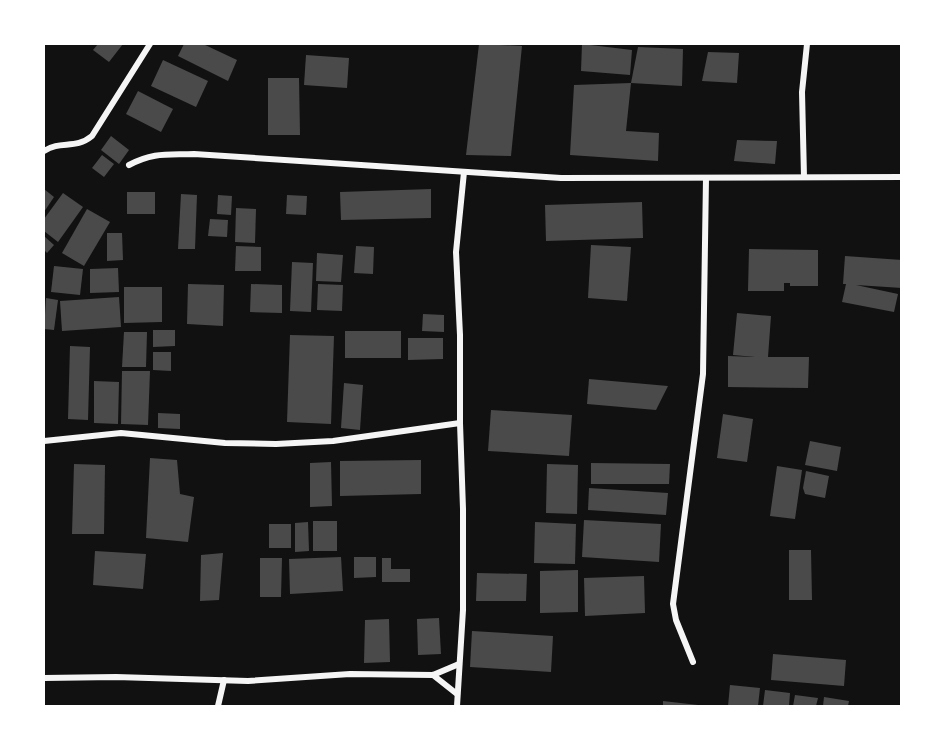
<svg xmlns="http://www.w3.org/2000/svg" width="945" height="750" viewBox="0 0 945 750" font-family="'PT Sans Narrow',sans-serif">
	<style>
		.building { fill: #4a4a4a }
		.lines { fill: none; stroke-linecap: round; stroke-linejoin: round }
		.minor { stroke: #f5f5f5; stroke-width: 6 }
	</style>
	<rect width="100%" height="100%" fill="#111"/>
	<g class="building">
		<path d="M98,44H123L109,62L93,50Z"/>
		<path d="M184,44H203L237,60L228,81L178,56Z"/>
		<path d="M479,44L522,46L511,156L466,155Z"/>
		<path d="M582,44L632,50L630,75L581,71Z"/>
		<path d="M638,47L683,49L682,86L631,83Z"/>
		<path d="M708,52L739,53L737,83L702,81Z"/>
		<path d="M306,55L349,58L347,88L304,85Z"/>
		<path d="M163,60L208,81L196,107L151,86Z"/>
		<path d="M268,78H299L300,135H268Z"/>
		<path d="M631,83L626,131L659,133L658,161L570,155L574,85Z"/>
		<path d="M138,91L173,109L161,132L126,114Z"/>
		<path d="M111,136L129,150L119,164L101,150Z"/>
		<path d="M737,140L777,141L775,164L734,161Z"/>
		<path d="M102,155L114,164L104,177L92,168Z"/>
		<path d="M44,189L54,197L44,212Z"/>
		<path d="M431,189V218L341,220L340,192Z"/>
		<rect x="127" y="192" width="28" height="22"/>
		<path d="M63,193L83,207L58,242L44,231V219Z"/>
		<path d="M181,194L197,195L195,249H178Z"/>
		<path d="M218,195L232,196L231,215L217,214Z"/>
		<path d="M287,195L307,196L306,215L286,214Z"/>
		<path d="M642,202L643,238L546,241L545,205Z"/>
		<path d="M236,208L256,209L255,243L235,242Z"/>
		<path d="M87,209L110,222L84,266L62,253Z"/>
		<path d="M210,219L228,220L227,237L208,236Z"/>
		<path d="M107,233H122L123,260L107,261Z"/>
		<path d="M44,236L54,245L47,253L44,250Z"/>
		<path d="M591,245L631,247L627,301L588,298Z"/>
		<path d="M236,246L261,247V271H235Z"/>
		<path d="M356,246L374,247L373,274L354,273Z"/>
		<path d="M749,249L818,250V286H790V283H784V291H748Z"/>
		<path d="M317,253L343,255L341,282L316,281Z"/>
		<path d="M845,256L902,260V288L856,285L898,294L894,312L842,302L846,284H843Z"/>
		<path d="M292,262L313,263L311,312L290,311Z"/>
		<path d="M54,266L83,269L80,295L51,292Z"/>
		<path d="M118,268L119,292L90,293V269Z"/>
		<path d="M188,284L224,285L223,326L187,324Z"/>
		<path d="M251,284L282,285V313L250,312Z"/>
		<path d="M318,284L343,285L342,311L317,310Z"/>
		<path d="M124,287H162V322L124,323Z"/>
		<path d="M119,297L121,327L62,331L60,301Z"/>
		<path d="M46,298L58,300L54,330L44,329Z"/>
		<path d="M737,313L771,316L768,357H809L808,388L728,387V356L755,357L733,355Z"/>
		<path d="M423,314L444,315V332L422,331Z"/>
		<path d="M153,330H175V346L153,347Z"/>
		<rect x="345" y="331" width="56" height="27"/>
		<path d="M124,332H147L146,367H122Z"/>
		<path d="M290,335L334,336L331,424L287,422Z"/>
		<path d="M408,338H443V359L408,360Z"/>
		<path d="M70,346L90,347L88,420L68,419Z"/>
		<path d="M153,352H171V371L153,370Z"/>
		<path d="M122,371H150L148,425L121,424Z"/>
		<path d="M589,379L668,386L656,410L587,404Z"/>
		<path d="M94,381L119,382L118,424L94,423Z"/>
		<path d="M344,383L363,385L360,430L341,428Z"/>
		<path d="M491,410L572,415L569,456L488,451Z"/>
		<path d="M158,413L180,414V429L158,428Z"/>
		<path d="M723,414L753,419L747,462L717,458Z"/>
		<path d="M810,441L841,447L837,471L805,465Z"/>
		<path d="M150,458L177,460L180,494L194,497L188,542L146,538Z"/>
		<path d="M421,460V494L340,496V461Z"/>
		<path d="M331,462L332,506L310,507V463Z"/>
		<path d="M591,463L670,464L669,484H591Z"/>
		<path d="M74,464L105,465L104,534H72Z"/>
		<path d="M547,464L578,465L577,514L546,513Z"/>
		<path d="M777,466L802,470L795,519L770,516Z"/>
		<path d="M806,471L829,476L825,498L805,494L803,488Z"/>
		<path d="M589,488L668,493L666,515L588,510Z"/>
		<path d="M584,520L661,524L659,562L582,557Z"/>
		<rect x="313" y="521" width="24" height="30"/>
		<path d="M308,522L309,551L295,552V523Z"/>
		<path d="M535,522L576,524L575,564L534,563Z"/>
		<rect x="269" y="524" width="22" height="24"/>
		<path d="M789,550H811L812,600H789Z"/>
		<path d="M95,551L146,554L143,589L93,585Z"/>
		<path d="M223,553L219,600L200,601L201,555Z"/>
		<path d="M341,557L343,591L290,594L289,559Z"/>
		<path d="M354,557H376V577L354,578Z"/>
		<path d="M260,558H282L281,597H260Z"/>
		<path d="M382,558H391V569H410V582H382Z"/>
		<path d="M578,570V612L540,613V571Z"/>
		<path d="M477,573L527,574L526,601H476Z"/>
		<path d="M644,576L645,613L585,616L584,578Z"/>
		<path d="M439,618L441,654L418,655L417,619Z"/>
		<path d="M389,619L390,662L364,663L365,620Z"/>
		<path d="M472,631L553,636L551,672L470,667Z"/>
		<path d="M773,654L846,660L844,686L771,680Z"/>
		<path d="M730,685L760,688L758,706H728Z"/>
		<path d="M765,690L790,693L789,706H763Z"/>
		<path d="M795,695L818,698L816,706H793Z"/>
		<path d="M824,697L849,701L848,706H823Z"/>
		<path d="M663,701L698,705V706H663Z"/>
	</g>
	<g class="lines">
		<g class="minor">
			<path d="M44,151C61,140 75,150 92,136L150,44"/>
			<path d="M129,165C154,152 167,155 194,154L561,178L902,177"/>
			<path d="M804,177L802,92L807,44"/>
			<path d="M44,441L121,433L225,443L276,444L333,441L460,423"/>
			<path d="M693,662L676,620L673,604L703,374L706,178"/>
			<path d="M433,675L457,694"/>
			<path d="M44,678L116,677L248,681L350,674L433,675L459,664"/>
			<path d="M218,706L224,680"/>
			<path d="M457,706L463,610V509L460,423V335L456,252L464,172"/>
		</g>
	</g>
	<rect width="945" height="750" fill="none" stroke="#ffffff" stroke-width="90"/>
</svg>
